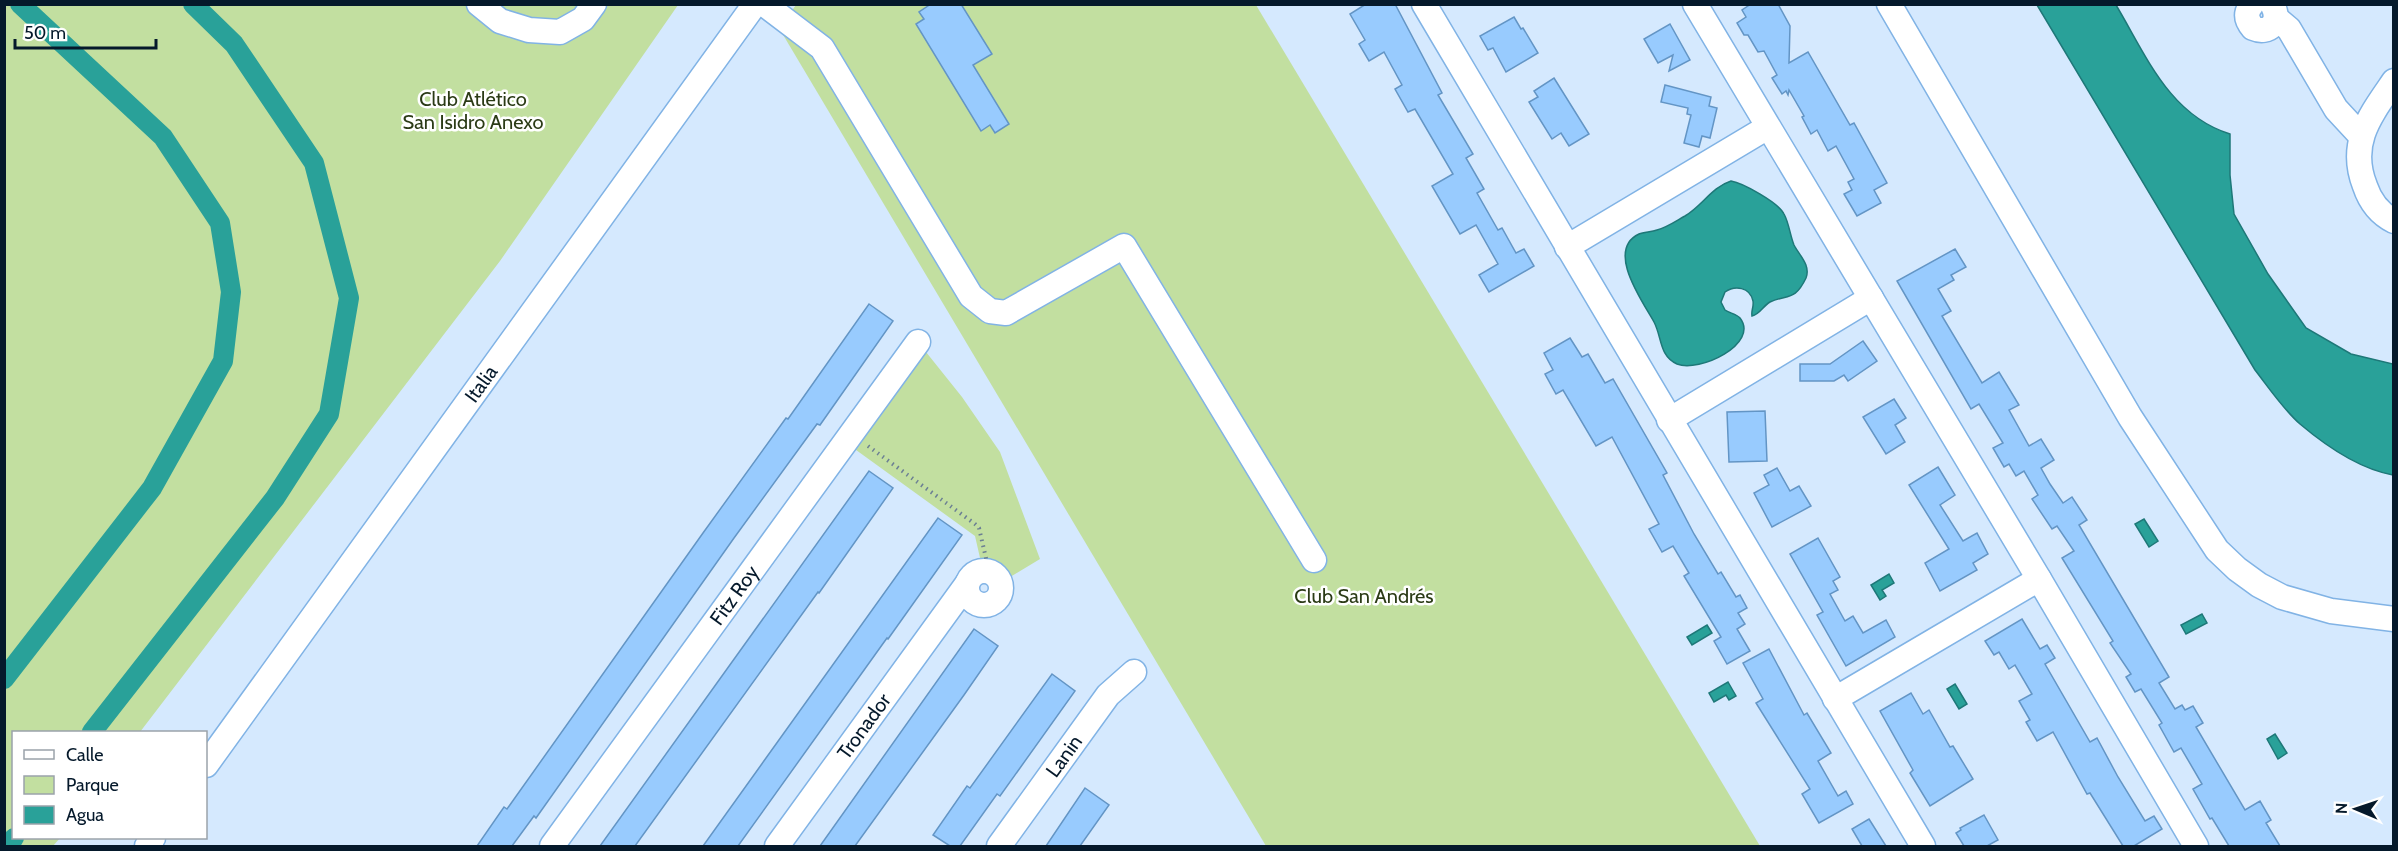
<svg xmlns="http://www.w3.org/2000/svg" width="2398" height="851" viewBox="0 0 2398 851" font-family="Cabin,sans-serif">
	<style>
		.green { fill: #c2dfa0 }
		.water { fill: #29a199; stroke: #1e7878; stroke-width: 1.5 }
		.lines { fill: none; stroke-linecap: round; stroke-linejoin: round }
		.canal { stroke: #29a199; stroke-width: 20 }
		.building { fill: #98cbfe; stroke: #6395c5; stroke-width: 1.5 }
		.minor-casing { stroke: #81b3e5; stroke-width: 27 }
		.path { stroke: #6c8093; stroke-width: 4; stroke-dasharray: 1.5 4.5; stroke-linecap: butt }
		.minor { stroke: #fff; stroke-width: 24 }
		.labels { text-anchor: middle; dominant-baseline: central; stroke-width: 5; stroke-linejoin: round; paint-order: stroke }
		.park-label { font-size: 20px; fill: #2b3b16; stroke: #fff }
		.street-label { font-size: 20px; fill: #05192b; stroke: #fff }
	</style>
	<rect width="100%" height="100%" fill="#d5e9fe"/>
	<g class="green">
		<path d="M5,5H678L500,261L140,732H14V838H60L53,846H5Z"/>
		<path d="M796,5H1256L1760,846H1266L779,28Z"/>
		<path d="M918,342L962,397L1000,452L1040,559L1000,583L994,574L983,571L975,536L845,442Z"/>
	</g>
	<g class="water">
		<path d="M2037,5H2116C2146,55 2169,115 2230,134V175L2234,214L2268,274L2306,328L2351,354L2393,364V475C2360,469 2326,446 2300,424C2283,409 2269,388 2255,370Z"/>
		<path d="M1731,181C1743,183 1779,203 1784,214C1789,223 1790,235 1794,245C1799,255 1811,265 1806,278C1795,301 1788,294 1770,302C1763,306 1760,314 1752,316C1751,310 1754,307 1753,301C1750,287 1735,285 1725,292L1721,302L1725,310C1729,313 1737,314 1740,318C1760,344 1699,373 1677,364C1659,356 1662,337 1654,322C1643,302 1605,250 1639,234C1644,232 1651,232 1657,230C1666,228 1676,221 1685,216C1702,206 1712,187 1731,181Z"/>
		<path d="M2144,519L2158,541L2149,547L2135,524Z"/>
		<path d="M1889,574L1894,583L1882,590L1886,596L1880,600L1871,585Z"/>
		<path d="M2202,614L2207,623L2186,634L2181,625Z"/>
		<path d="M1707,625L1712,633L1692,645L1687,637Z"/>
		<path d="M1728,682L1736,696L1729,700L1726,695L1714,702L1709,693Z"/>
		<path d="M1955,684L1967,704L1959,709L1947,689Z"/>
		<path d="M2275,734L2287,753L2278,759L2267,739Z"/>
	</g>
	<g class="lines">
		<g class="canal">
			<path d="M4,679L152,488L223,361L231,292L220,223L163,137L20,4"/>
			<path d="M92,732L275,498L329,414L349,298L314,163L234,44L193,4"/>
			<path d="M7,846L14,838"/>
		</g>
	</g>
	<g class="building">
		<path d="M931,4H961L992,54L973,65L1009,124L995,133L990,125L981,131L916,24L924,19L919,12Z"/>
		<path d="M1366,4H1395L1442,93L1438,95L1473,154L1466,158L1484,189L1477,193L1498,230L1502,228L1516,253L1524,249L1534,266L1489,292L1479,275L1498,264L1476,225L1460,234L1432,186L1453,174L1415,109L1408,112L1395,89L1402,85L1384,52L1369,61L1359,44L1365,40L1350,14Z"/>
		<path d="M1751,4H1778L1790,26L1789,63L1808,52L1850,125L1854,123L1887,183L1874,190L1881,203L1857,216L1844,194L1852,190L1848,182L1854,179L1836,146L1828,151L1817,130L1811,134L1802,117L1804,116L1789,90L1788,95L1786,91L1782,94L1772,78L1777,75L1764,51L1758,52L1748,35H1744L1737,23L1746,17L1742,10Z"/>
		<path d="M1514,17L1521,29L1523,28L1538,53L1506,72L1493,48L1488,50L1480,36Z"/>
		<path d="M1670,24L1690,60L1669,71L1673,55L1658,63L1644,39Z"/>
		<path d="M1554,78L1589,134L1569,146L1561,133L1552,139L1529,102L1538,97L1534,91Z"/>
		<path d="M1665,85L1711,97L1709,106L1717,108L1710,138L1702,136L1699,147L1684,143L1691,115L1687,114L1688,108L1661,102Z"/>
		<path d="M1955,249L1966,267L1951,275L1954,280L1938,289L1951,311L1942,316L1982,383L1999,372L2019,405L2009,410L2029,446L2041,439L2054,460L2041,468L2050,484L2063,503L2072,497L2087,520L2079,525L2169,677L2159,683L2175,709L2182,705L2185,710L2193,706L2203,723L2196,727L2245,810L2260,801L2271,820L2266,823L2280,846H2229L2212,818L2210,819L2193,789L2202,784L2181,748L2174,752L2159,725L2162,723L2141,689L2135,692L2126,677L2131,674L2110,643L2113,641L2062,558L2074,551L2057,526L2052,529L2032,499L2038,495L2024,471L2016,476L2009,464L2004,467L1993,448L2003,443L1979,404L1971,409L1897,281Z"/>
		<path d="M869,304L893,321L820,425L817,424L734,538L536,818L534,816L512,846H477L504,807L507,809L703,533L786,418L788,419Z"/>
		<path d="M1570,338L1582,357L1588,354L1605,383L1613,379L1667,473L1663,475L1694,534L1718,574L1721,572L1736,597L1740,595L1747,608L1738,613L1745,624L1737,629L1750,651L1727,664L1714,641L1721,637L1684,576L1689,573L1673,546L1662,552L1649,529L1659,524L1612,437L1596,446L1563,390L1556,394L1545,374L1553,370L1544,353Z"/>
		<path d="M1863,341L1877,361L1848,381L1844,375L1834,381H1800V364H1830Z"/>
		<path d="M1894,399L1906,418L1895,425L1905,442L1886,454L1863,417Z"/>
		<path d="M1765,411L1767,461L1729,462L1727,412Z"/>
		<path d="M1938,467L1955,495L1940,505L1963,541L1977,533L1988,554L1973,563L1977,570L1940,591L1925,563L1949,549L1909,485Z"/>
		<path d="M1777,468L1790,491L1799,486L1811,506L1772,527L1754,493L1769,485L1764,475Z"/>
		<path d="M869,471L893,488L819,593L818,592L635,846H600Z"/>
		<path d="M938,518L962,535L888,639L887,638L738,846H703Z"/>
		<path d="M1818,538L1840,577L1833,581L1838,590L1830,594L1845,621L1853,616L1863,633L1886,620L1895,637L1846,666L1817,615L1823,612L1790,554Z"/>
		<path d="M2022,619L2040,649L2047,645L2055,658L2045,664L2090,742L2097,738L2118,777L2145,821L2154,816L2162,829L2134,846H2123L2090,793L2087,794L2053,732L2037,741L2026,722L2030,720L2019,701L2032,694L2015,665L2009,669L1999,652L1994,655L1985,641Z"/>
		<path d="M974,629L998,646L964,695L855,846H820Z"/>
		<path d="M1769,649L1804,715L1807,713L1831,753L1818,761L1838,796L1846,791L1853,804L1819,823L1802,794L1810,789L1756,703L1763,699L1743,663Z"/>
		<path d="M1052,674L1075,691L1000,796L997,794L960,846H950L933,835L967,786L970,788Z"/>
		<path d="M1911,693L1923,714L1929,710L1950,747L1953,746L1973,779L1930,806L1910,773L1913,770L1880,711Z"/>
		<path d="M1085,788L1109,805L1080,846H1046Z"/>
		<path d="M1984,815L1998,840L1987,846H1964L1956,833L1961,830L1960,828Z"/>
		<path d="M1869,819L1886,846H1862L1852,829Z"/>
	</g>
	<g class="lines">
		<defs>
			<g id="minor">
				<path d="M479,4L500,21L529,30L560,32L583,19L594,4"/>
				<path d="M764,4L822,48L971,296L990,311L1006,313L1124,246L1314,560"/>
				<path d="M1424,4L1923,846"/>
				<path d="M1695,4L2039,579L2196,846"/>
				<path d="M1889,4L2130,417L2217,550L2237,569L2259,585L2282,597L2331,611L2394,619"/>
				<path d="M2252,4C2245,13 2246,20 2253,28C2269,35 2281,22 2273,6"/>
				<path d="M2276,18L2289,29L2336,109L2361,136"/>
				<path d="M2394,81C2370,116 2348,143 2365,186C2370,201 2380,214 2394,221"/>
				<path d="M1567,247L1768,127"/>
				<path d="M1669,420L1871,298"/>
				<circle cx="984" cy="588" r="17"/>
				<path d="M1835,699L2039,579"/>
				<path id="s1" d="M206,765L755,4"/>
				<path d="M147,846L153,838"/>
				<path id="s2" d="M552,846L918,342"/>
				<path id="s3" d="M777,846L967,584"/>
				<path id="s4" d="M999,846L1108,695L1134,672"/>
			</g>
		</defs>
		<use href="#minor" class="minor-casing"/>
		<path class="path" d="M868,446L975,524L979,528L989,571"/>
		<use href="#minor" class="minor"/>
	</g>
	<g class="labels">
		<g class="park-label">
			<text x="473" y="99">Club Atlético<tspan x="473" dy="23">San Isidro Anexo</tspan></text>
			<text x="1364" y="596">Club San Andrés</text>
		</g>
		<g class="street-label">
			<text stroke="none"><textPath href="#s1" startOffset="470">Italia</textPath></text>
			<text stroke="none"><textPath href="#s2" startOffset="310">Fitz Roy</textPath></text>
			<text stroke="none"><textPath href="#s3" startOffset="148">Tronador</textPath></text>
			<text stroke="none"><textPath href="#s4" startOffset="111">Lanin</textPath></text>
		</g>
	</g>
	<rect width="2398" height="851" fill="none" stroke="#05192b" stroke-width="12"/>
	<rect x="12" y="731" width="195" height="108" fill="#ffffff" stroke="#9ba3aa" stroke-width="1.5"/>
	<rect x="24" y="750" width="30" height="9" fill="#ffffff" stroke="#9ba3aa" stroke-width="1.5"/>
	<text x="66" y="761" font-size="18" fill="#05192b">Calle</text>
	<rect x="24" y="776" width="30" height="18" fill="#c2dfa0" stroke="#9ba3aa" stroke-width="1.5"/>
	<text x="66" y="791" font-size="18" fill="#05192b">Parque</text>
	<rect x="24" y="806" width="30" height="18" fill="#29a199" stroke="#9ba3aa" stroke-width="1.5"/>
	<text x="66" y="821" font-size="18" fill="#05192b">Agua</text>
	<g transform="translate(2356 809) rotate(272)" stroke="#ffffff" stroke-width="4.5" paint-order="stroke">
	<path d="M0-4.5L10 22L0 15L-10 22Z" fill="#05192b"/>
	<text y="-9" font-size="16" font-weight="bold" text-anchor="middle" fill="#05192b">N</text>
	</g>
	<path d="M15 39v9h141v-9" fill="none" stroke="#05192b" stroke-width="3"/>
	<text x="24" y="39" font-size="18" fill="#05192b" stroke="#ffffff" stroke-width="4.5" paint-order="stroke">50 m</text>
</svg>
